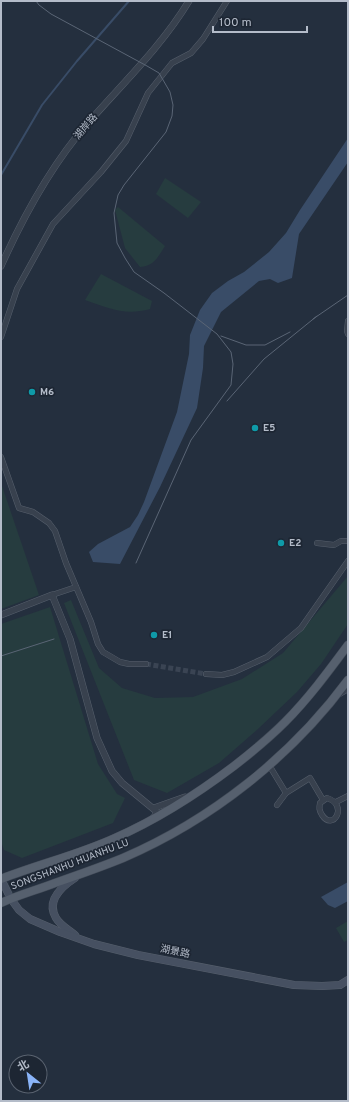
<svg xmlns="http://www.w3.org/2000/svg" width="349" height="1102" viewBox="0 0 349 1102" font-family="Overpass,'Noto Sans SC',sans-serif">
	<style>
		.green { fill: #263c3f }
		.water { fill: #394c67 }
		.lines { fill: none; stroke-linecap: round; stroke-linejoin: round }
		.stream { stroke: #394c67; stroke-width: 2 }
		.minor-tunnel { stroke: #3a4453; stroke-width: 5; stroke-dasharray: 5 2.5; stroke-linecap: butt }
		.minor-casing { stroke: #565f6c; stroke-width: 6 }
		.tertiary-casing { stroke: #565f6c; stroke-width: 7 }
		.secondary-casing { stroke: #565f6c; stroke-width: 8 }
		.primary-casing { stroke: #414a57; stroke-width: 9 }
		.minor { stroke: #38414e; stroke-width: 5 }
		.tertiary { stroke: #38414e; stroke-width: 6 }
		.secondary { stroke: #465061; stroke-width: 7 }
		.primary { stroke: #56606e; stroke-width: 8 }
		.tram { stroke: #5a6575; stroke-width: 1 }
		.culture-dot { fill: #0f9aa8; stroke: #1d2633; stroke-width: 1.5 }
		.labels { text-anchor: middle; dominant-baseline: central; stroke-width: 3.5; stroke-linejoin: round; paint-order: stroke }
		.street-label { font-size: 10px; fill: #b4bcc9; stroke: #1d2633 }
		.poi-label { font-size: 10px; font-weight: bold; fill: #b4bcc9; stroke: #1d2633; text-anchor: start }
	</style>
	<rect width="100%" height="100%" fill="#242f3e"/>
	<g class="green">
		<path d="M165,178L201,202L188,218L156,194Z"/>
		<path d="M118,207L165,246C158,257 154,266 140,267L125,248L115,210Z"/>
		<path d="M101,274L152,301L150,309C125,316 108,308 85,300Z"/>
		<path d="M1,483L39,595L1,609Z"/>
		<path d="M348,576V624L321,664L297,692L259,728L219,763L167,793L134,780L64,603L71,600L99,668L122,688L155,698L193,697L242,679L283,653Z"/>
		<path d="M50,607L98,764L117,794L125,798L113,823L22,858L4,850L1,841V624Z"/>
		<path d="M348,921V940L344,942L336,928Z"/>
	</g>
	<g class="water">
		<path d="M348,138V162L299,234L292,278L278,283L270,279L259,281L221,312L204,346L203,368L197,408L160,487L120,564L93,562L89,552L98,544L130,527L138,515L144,502L177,412L189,354L190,335L200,310L212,293L228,281L244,272L269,252L286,233L300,210Z"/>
		<path d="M348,882V901L335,908L328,905L321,897Z"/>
	</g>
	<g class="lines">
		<path class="stream" d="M1,175L42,105L77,61L129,1"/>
		<path class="minor-tunnel" d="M146,664L206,674"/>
		<defs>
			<g id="minor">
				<path d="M348,321L347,331L348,334"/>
				<path d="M1,337L17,289L53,224L101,172L126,141L148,93L172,63L191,53L203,39L227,1"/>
				<path d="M1,457L19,508L33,512L49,523L55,531L66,563L91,622L98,644L103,652L120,662L129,664H146"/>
				<path d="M317,543L334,545L341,541H348"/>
				<path d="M52,595L76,587"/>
				<path d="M206,674L222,675L234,672L267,657L301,628L348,561"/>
				<path d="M338,695L348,689"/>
				<path d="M269,765L286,793L310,778L323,800"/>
				<path d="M327,798C349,805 333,832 322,815C319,810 319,808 320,803Z"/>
				<path d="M336,802L348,796"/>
				<path d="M277,805L286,793"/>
			</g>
			<g id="tertiary">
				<path d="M1,266C24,215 51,165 88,123C123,83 161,47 189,1"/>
				<path d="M1,615L52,595L70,639L97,738L112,771L122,783L156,811V815L152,819"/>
				<path d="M154,808L185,797"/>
			</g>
			<g id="secondary">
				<path d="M75,878C61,887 46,901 56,918C60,925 69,930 75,935"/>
				<path d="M1,879L11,899L19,910L30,919L60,932L94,944L138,955L294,985L322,986L340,985L348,980"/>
			</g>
			<g id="primary">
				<path d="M1,879C39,864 78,855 115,838C158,819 197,794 234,766C252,752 269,738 285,722C308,699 328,672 348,645"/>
				<path d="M1,903C18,895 37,890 55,883C78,875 101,867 123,858C211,820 291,757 348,680"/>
			</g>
		</defs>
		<use href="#minor" class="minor-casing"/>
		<use href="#tertiary" class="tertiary-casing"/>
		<use href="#secondary" class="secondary-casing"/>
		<use href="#primary" class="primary-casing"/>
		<use href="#minor" class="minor"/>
		<use href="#tertiary" class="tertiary"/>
		<use href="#secondary" class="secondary"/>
		<use href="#primary" class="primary"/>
		<g class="tram">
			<path d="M36,1L39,5L51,14L147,66L159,73L170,92L173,105L172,116L166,132L124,185L118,195L114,213L117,243L125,258L134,272L164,293L217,334L231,352L233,364L231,385L191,440L136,563"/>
			<path d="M313,319L348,295"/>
			<path d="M221,336L246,345H265L290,332"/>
			<path d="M227,401L264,359L317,316"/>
			<path d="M1,656L54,639"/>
		</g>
	</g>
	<g class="culture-dot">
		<circle cx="32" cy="392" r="4"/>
		<circle cx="255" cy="428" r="4"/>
		<circle cx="281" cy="543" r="4"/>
		<circle cx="154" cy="635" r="4"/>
	</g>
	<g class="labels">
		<g class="street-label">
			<text transform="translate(86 127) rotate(-50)">湖岸路</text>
			<text transform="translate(70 865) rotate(-21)">SONGSHANHU HUANHU LU</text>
			<text transform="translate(175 952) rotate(11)">湖景路</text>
		</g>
		<g class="poi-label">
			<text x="40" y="392">M6</text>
			<text x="263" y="428">E5</text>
			<text x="289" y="543">E2</text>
			<text x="162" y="635">E1</text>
		</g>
	</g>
	<rect width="349" height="1102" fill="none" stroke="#b4bcc9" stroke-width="4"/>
	<g transform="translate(28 1074) rotate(330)"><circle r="19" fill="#1d2633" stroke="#59626f"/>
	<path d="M0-3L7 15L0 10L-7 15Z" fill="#8ab4f8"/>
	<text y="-6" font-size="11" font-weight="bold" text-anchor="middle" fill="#b4bcc9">北</text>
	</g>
	<path d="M213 26v6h94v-6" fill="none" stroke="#b4bcc9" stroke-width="2"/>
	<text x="219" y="26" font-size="12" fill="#b4bcc9" stroke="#1d2633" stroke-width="3" paint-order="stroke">100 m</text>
</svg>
